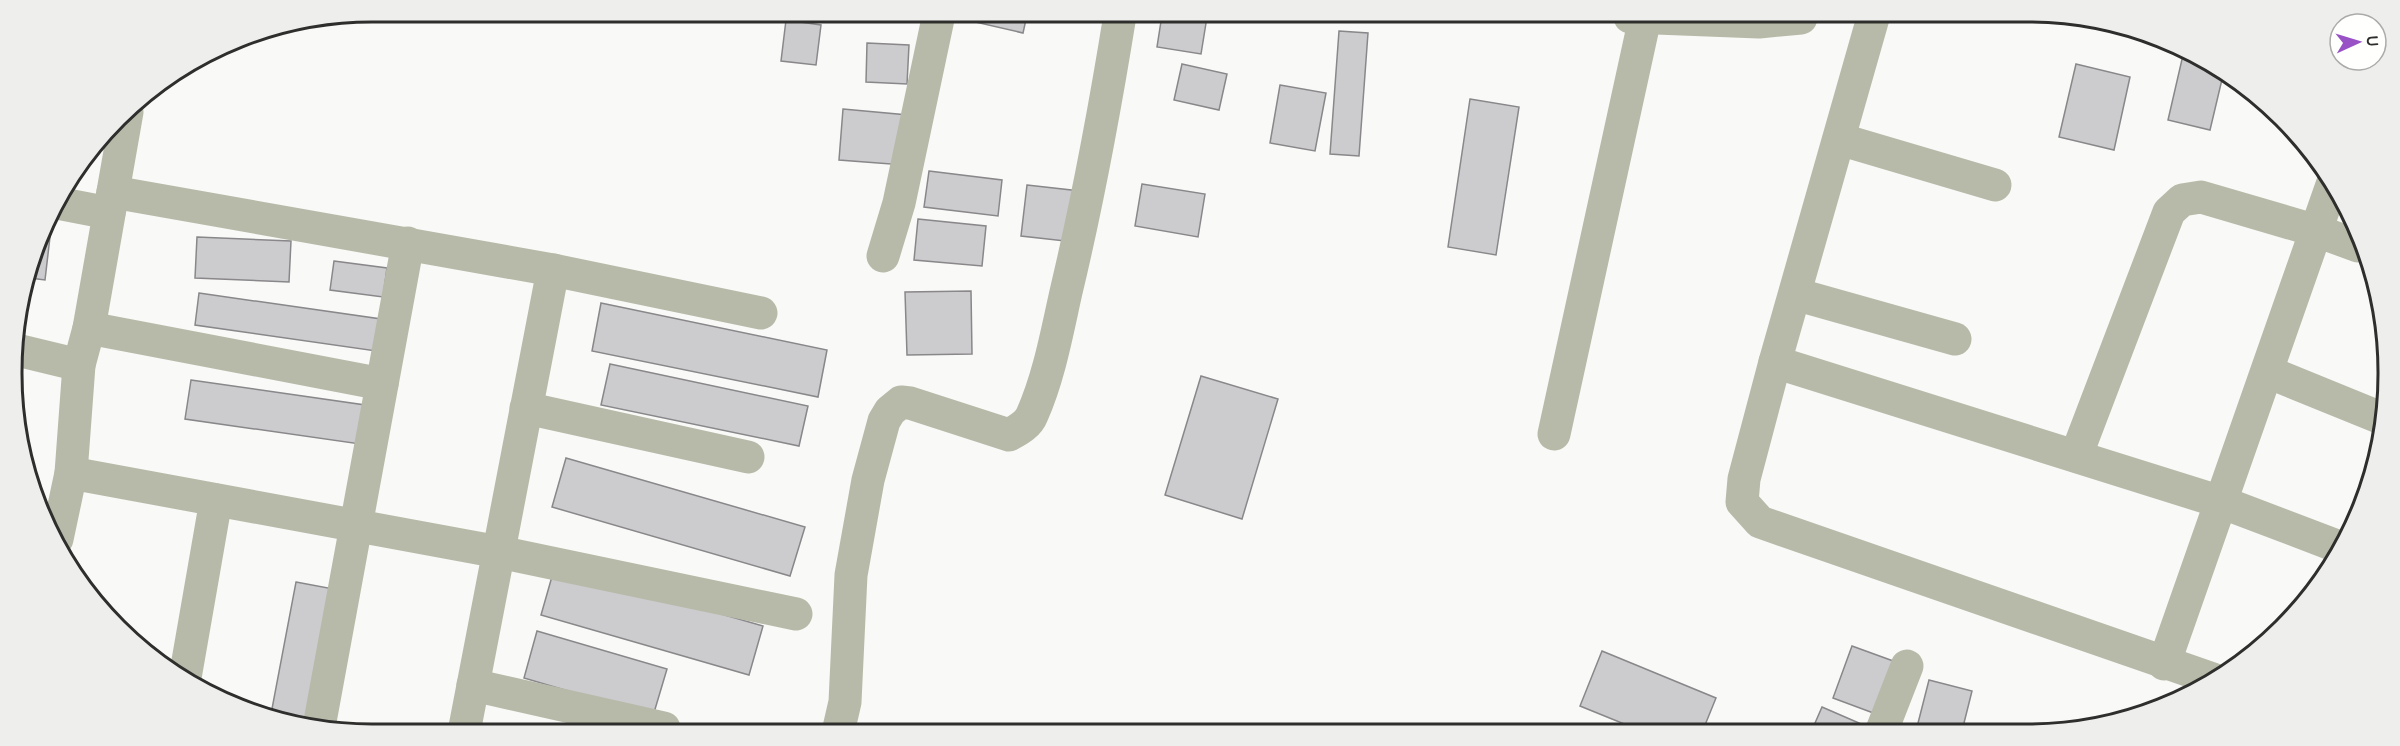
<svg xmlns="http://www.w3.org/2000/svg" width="2400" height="746" viewBox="0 0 2400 746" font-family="Quicksand,sans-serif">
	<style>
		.building { fill: #cccbce; stroke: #89878a; stroke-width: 1.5 }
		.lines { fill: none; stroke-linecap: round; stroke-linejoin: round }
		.street { stroke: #b8baa9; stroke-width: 33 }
		.rim { fill: none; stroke: #2e2e2d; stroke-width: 3 }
	</style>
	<rect width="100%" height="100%" fill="#f9faf7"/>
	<g class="building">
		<path d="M963,14L1027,15L1023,33L962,19Z"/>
		<path d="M1162,15L1207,17L1201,54L1157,47Z"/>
		<path d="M786,20L821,25L816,65L781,61Z"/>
		<path d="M1339,31L1368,33L1359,156L1330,154Z"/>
		<path d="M867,43L909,45L907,84L866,82Z"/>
		<path d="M2183,55L2224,71L2210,130L2168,120Z"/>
		<path d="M1182,64L1227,74L1219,110L1174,100Z"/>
		<path d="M2076,64L2130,77L2114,150L2059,137Z"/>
		<path d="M1280,85L1326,93L1315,151L1270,143Z"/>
		<path d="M1470,99L1519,107L1496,255L1448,247Z"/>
		<path d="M843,109L908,115L904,165L839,160Z"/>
		<path d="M929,171L1002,180L998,216L924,207Z"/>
		<path d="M1142,184L1205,194L1198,237L1135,226Z"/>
		<path d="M1027,185L1080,191L1074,242L1021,236Z"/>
		<path d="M918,219L986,226L982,266L914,260Z"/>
		<path d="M42,236L50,237L45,280L30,278Z"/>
		<path d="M197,237L291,241L289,282L195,278Z"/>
		<path d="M334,261L387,268L383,297L330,290Z"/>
		<path d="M971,291L972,354L907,355L905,292Z"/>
		<path d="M199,293L381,319L376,351L195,325Z"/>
		<path d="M601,303L827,350L818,397L592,351Z"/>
		<path d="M610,364L808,406L799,446L601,405Z"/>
		<path d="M1201,376L1278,399L1242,519L1165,495Z"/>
		<path d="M191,380L365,405L360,444L185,419Z"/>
		<path d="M566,458L805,527L790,576L552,507Z"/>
		<path d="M555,566L763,626L749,675L541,615Z"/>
		<path d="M296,582L339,590L313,727H302L271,714Z"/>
		<path d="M537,631L667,669L653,716L524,678Z"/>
		<path d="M1852,646L1896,662L1876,714L1833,698Z"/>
		<path d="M1602,651L1716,698L1703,730H1639L1580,706Z"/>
		<path d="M1929,680L1972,691L1962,731H1932L1917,727Z"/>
		<path d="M1822,707L1875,730H1812Z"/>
	</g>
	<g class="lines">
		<g class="street">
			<path d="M1630,17L1759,22L1801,18"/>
			<path d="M1873,18L1775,362L1744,479L1742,502L1760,522L2213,679"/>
			<path d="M1839,139L1995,185"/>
			<path d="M113,192L553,270L761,313"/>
			<path d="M57,203L109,213"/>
			<path d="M883,256L899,203L939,14"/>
			<path d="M1795,294L1955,339"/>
			<path d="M89,328L382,384"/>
			<path d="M17,350L79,365"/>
			<path d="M1775,362L2221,502L2342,548"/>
			<path d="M2268,372L2381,418"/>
			<path d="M526,408L748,457"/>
			<path d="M1554,434L1645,18"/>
			<path d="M2076,456L2169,212L2182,200L2201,197L2317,231L2358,246"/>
			<path d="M71,473L499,552L796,614"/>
			<path d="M57,539L71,473L79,365L89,328L127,112"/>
			<path d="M2164,664L2332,185"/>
			<path d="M185,678L216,500"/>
			<path d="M473,685L664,728"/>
			<path d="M319,727L408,243"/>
			<path d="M465,727L553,270"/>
			<path d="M839,728L845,702L851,575L868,480L884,421L890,411L901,402L910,403L1009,435C1018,430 1028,425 1032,415C1049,377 1057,332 1066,292C1088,200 1105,108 1120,15"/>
			<path d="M1882,730L1907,666"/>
		</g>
	</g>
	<path d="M0 0H2400V746H0ZM372 22H2028A350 350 0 0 1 2378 372V374A350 350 0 0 1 2028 724H372A350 350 0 0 1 22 374V372A350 350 0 0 1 372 22Z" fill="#eeeeed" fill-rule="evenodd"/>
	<path class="rim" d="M372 22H2028A350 350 0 0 1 2378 372V374A350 350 0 0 1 2028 724H372A350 350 0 0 1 22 374V372A350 350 0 0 1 372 22Z"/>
	<g transform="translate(2358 42) rotate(86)"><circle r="28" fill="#fffffe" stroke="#ababaa" stroke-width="1.5"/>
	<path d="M0-4.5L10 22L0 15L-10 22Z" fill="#9952c6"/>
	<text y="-9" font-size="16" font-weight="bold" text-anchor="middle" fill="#2e2e2d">U</text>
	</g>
</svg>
